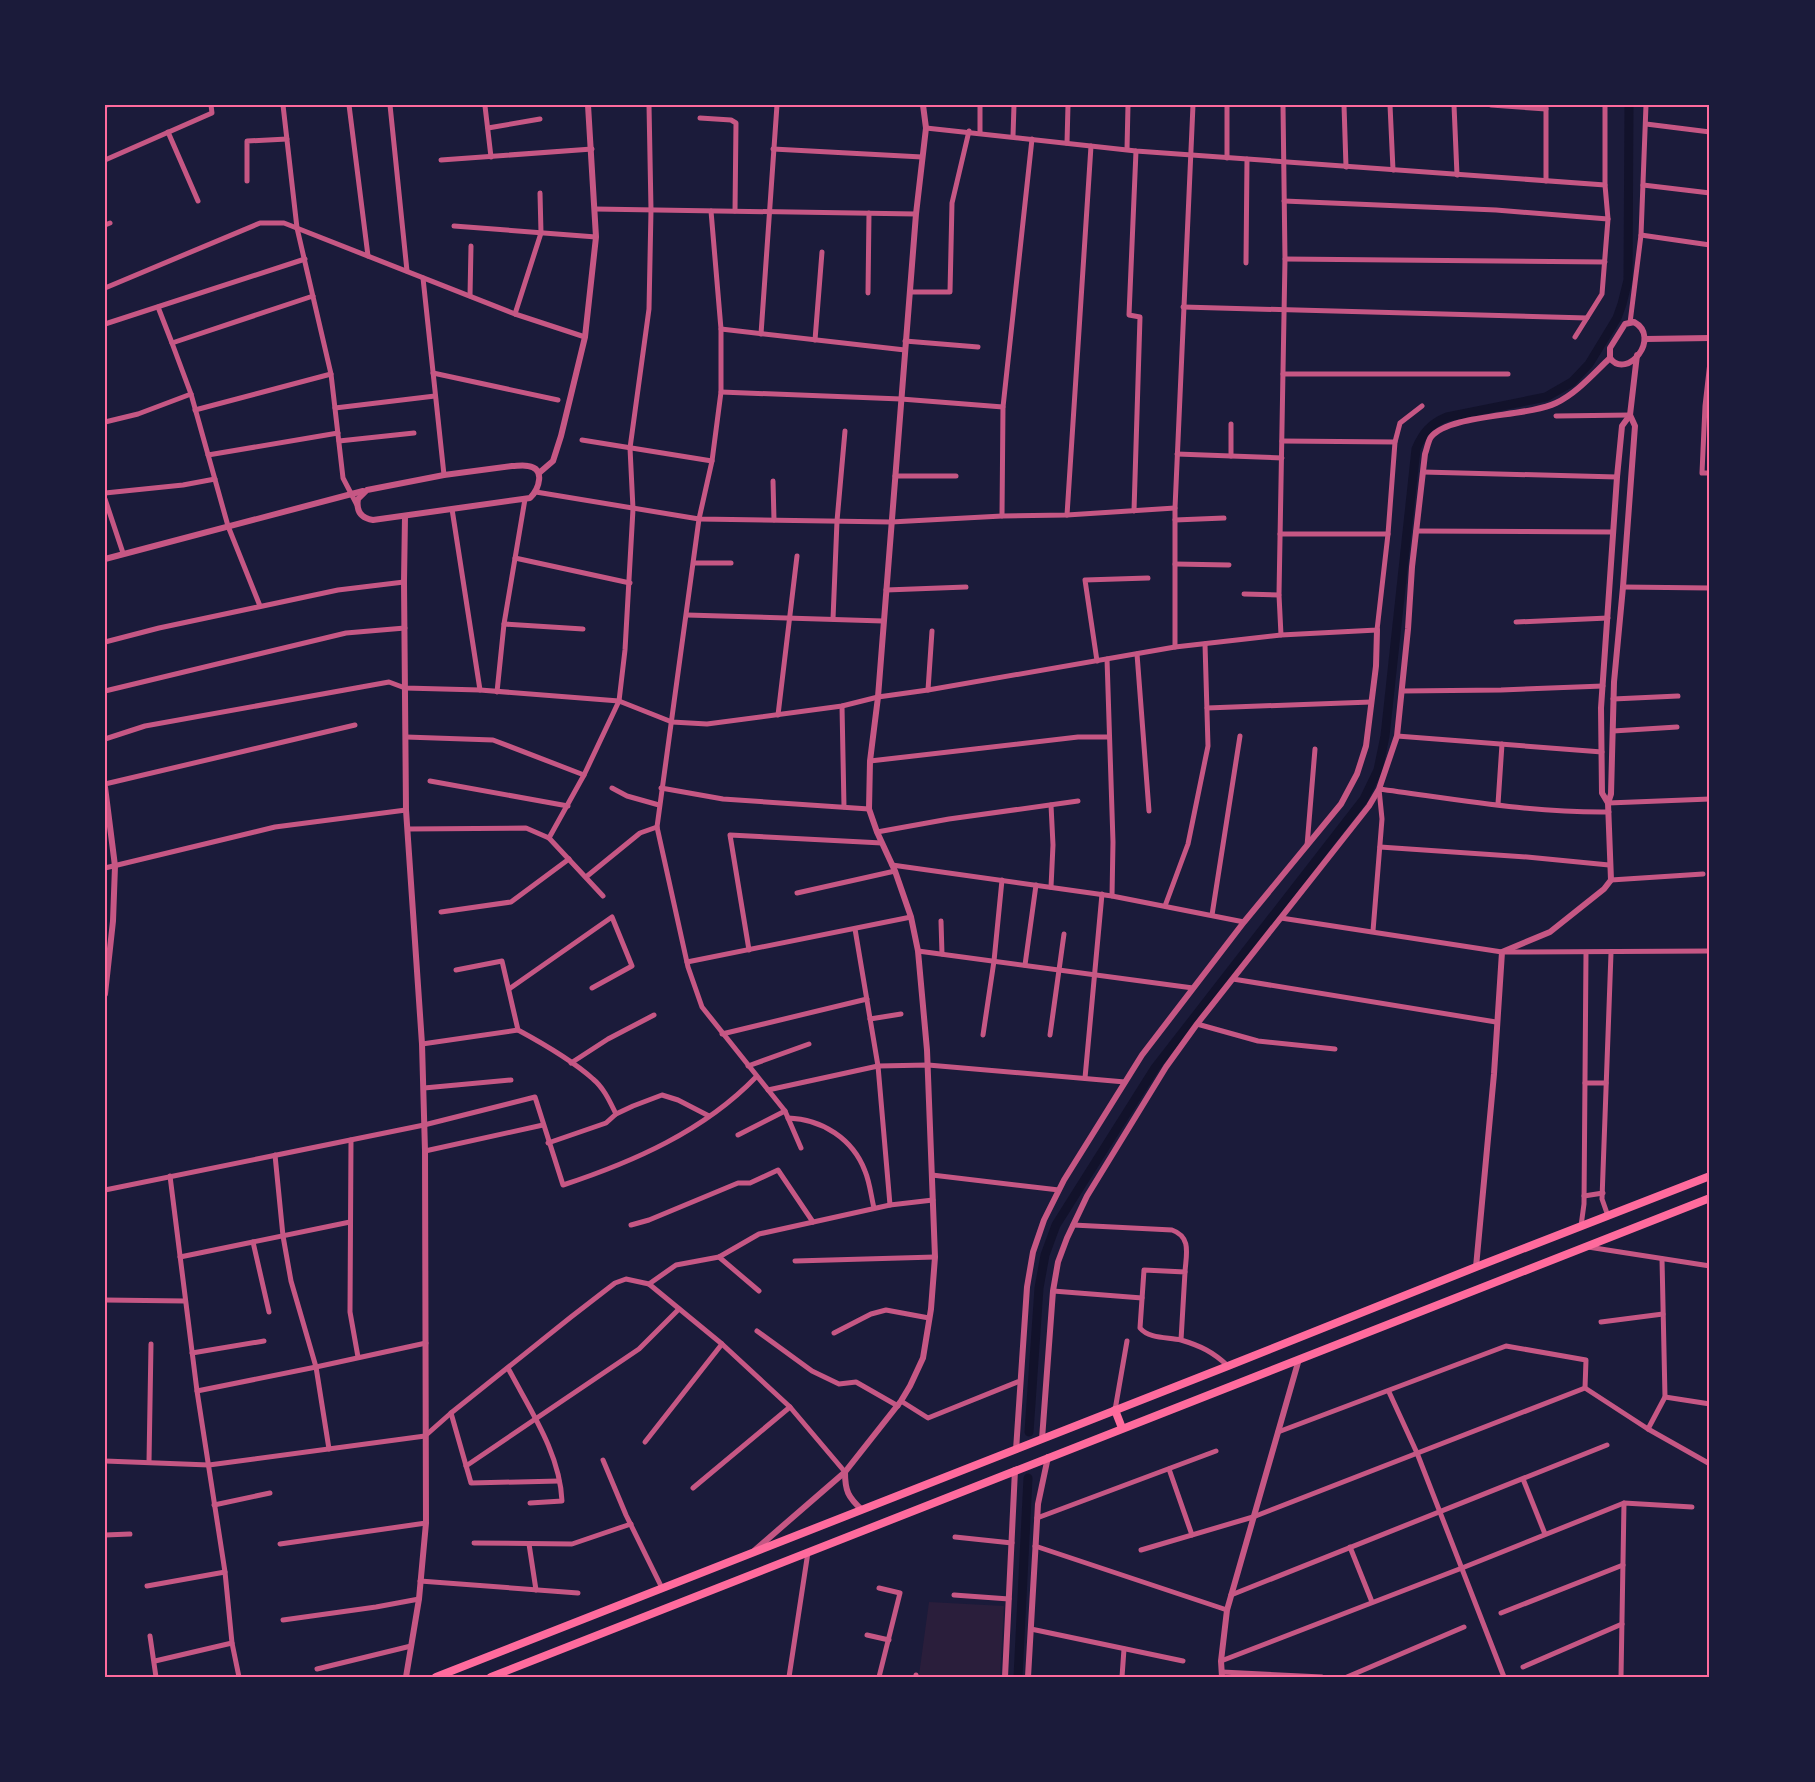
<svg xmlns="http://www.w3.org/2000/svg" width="1815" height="1782" viewBox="0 0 1815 1782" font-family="'Space Grotesk',sans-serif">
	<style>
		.green { fill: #2a1e3b }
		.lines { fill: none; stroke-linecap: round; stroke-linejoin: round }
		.canal { stroke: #12122b; stroke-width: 9 }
		.minor { stroke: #c65784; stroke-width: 5 }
		.tertiary { stroke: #c65784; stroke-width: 6 }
		.primary { stroke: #ff6b9d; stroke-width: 8 }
		.neatline { fill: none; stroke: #ff6b9d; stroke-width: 2 }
	</style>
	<rect width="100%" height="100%" fill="#1b1b3a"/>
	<path class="green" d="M929,1602L1004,1606L1000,1677L919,1675Z"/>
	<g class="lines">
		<g class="canal">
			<path d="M1029,1432L1039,1288L1045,1255L1056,1225L1155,1068L1364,799L1378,770L1385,736L1416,449C1423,433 1430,424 1447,417L1546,397L1572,382L1589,364L1617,318L1622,304L1628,280L1629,105"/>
			<path d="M1018,1677L1028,1478"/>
		</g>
		<g class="minor">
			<path d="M105,105H107"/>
			<path d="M283,105L297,228L331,374L343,478L357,505"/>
			<path d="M349,105L368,256"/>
			<path d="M390,105L407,271"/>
			<path d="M1227,105V158"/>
			<path d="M1344,105L1346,167"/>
			<path d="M1390,105L1393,170"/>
			<path d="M1454,105L1457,175"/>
			<path d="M1491,105L1546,109"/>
			<path d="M1546,105V181"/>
			<path d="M485,106L491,157"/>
			<path d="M700,118L731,120L736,123L735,211"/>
			<path d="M1646,124L1710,132"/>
			<path d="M488,128L540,119"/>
			<path d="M926,128L1136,151L1605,185"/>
			<path d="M168,132L198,201"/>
			<path d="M980,132V105"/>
			<path d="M1013,136L1014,105"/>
			<path d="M1067,143L1068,105"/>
			<path d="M773,149L922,157"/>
			<path d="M1127,149L1128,105"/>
			<path d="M105,160L212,113L211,105"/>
			<path d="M441,160L592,149"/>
			<path d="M247,181V141L287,139"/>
			<path d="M1643,185L1710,193"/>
			<path d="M1284,201L1496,210L1608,219"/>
			<path d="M595,209L916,214"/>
			<path d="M711,211L721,329V392L712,461L699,519L657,827L688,967L702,1007L785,1111L801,1148"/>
			<path d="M105,225L110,223"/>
			<path d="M454,226L596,237"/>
			<path d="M1641,235L1710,245"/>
			<path d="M1285,259L1605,262"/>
			<path d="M1246,263L1247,159"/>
			<path d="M423,278L444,475"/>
			<path d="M105,288L260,223H284L515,314L585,337"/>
			<path d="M910,292H950L952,203L969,131"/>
			<path d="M868,293L869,213"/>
			<path d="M470,296L471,246"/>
			<path d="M158,307L172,343"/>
			<path d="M1183,307L1587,318"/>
			<path d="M515,314L541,233L540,193"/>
			<path d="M1630,323L1641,235L1646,105"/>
			<path d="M105,324L305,259"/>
			<path d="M721,329L905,350"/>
			<path d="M761,334L777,105"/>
			<path d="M1575,337L1602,294L1608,219L1605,185V105"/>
			<path d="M815,340L822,252"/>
			<path d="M905,341L978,347"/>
			<path d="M1710,362L1705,406L1702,473H1710"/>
			<path d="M433,373L558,400"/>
			<path d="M1283,374H1508"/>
			<path d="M721,392L901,399L1003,407"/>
			<path d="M335,408L435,396"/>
			<path d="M195,410L331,374"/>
			<path d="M1556,416L1630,415"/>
			<path d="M105,422L138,414L191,394"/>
			<path d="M582,440L712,461"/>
			<path d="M339,441L414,433"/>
			<path d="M1282,441L1395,442"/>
			<path d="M1177,454L1282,458"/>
			<path d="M208,455L338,433"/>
			<path d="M1231,456V424"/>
			<path d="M1423,472L1617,477"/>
			<path d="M895,476H956"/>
			<path d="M773,481L774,520"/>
			<path d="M536,492L699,519L891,522L1002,516L1067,515L1175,508"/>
			<path d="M105,493L183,485L215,479"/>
			<path d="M105,499L123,553"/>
			<path d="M452,509L480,690"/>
			<path d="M1134,511L1140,317L1129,315L1136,151"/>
			<path d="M1067,515L1091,146"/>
			<path d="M1002,516L1003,407L1032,139"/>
			<path d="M1175,520L1224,518"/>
			<path d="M1416,531L1613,532"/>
			<path d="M1280,534H1388"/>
			<path d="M515,558L630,583"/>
			<path d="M694,563H731"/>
			<path d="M1175,564L1229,565"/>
			<path d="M1623,587L1710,588"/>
			<path d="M886,590L966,587"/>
			<path d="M1244,594L1279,595"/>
			<path d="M260,606L228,526L191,394L172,343L313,296"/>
			<path d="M687,615L883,621"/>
			<path d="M833,619L837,521L845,431"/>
			<path d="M1516,622L1608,618"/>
			<path d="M504,624L583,629"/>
			<path d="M1281,635L1279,595L1285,259L1283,105"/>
			<path d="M105,642L159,628L338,590L404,582"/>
			<path d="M1175,647V508L1193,105"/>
			<path d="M1137,654L1149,811"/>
			<path d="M1107,659L1113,842L1112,896"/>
			<path d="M1097,661L1085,580L1148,578"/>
			<path d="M928,690L932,631"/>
			<path d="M105,691L346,633L405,628"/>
			<path d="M1402,691L1501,690L1603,686"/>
			<path d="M497,692L504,624L525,499"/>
			<path d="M1613,699L1678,696"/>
			<path d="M842,706L844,807"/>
			<path d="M1207,708L1371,702"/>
			<path d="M778,715L797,556"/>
			<path d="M1613,731L1677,727"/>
			<path d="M1397,736L1602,752"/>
			<path d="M406,737L493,740L584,775"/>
			<path d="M105,739L145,726L389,682L405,688L480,690L619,701L672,722L707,724L842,706L878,697L928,690L1175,647L1281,635L1377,630L1388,534L1395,442L1400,423L1422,406"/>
			<path d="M870,761L1078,737H1109"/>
			<path d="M430,781L568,806"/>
			<path d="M105,784L355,725"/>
			<path d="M612,788L627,796L659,805"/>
			<path d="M661,788L723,799L869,809"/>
			<path d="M1608,803L1710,799"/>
			<path d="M1498,804L1502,744"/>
			<path d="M408,829L526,828L549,838L603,896"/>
			<path d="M877,832L949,819L1078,801"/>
			<path d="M549,838L584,775L619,701L625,650L633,509L630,448L649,309L651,210L649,105"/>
			<path d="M1307,846L1315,749"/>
			<path d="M1380,847L1527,857L1609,865"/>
			<path d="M892,865L1112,896L1244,922"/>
			<path d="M105,868L275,827L406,810"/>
			<path d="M586,877L640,833L657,827"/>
			<path d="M1611,880L1703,874"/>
			<path d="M1051,887L1053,845L1051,805"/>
			<path d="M797,893L895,871"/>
			<path d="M1165,906L1188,844L1208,746L1205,644"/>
			<path d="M441,912L511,902L569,859"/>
			<path d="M1212,915L1240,736"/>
			<path d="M1281,918L1502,952L1710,951"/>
			<path d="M941,921L942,954"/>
			<path d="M855,929L878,1066L890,1205"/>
			<path d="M1373,931L1382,819L1379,789C1455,799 1532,813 1609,812"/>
			<path d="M749,950L730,835L882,843"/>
			<path d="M918,951L1193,988"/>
			<path d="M687,962L911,917"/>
			<path d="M1025,965L1036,885"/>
			<path d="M456,970L502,961L518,1030C542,1043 572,1060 593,1079C604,1088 610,1102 616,1114"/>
			<path d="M1233,979L1496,1022"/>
			<path d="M509,989L612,917L632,966L592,988"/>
			<path d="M870,1019L901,1014"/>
			<path d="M1197,1024L1258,1041L1335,1049"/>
			<path d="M722,1034L867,999"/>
			<path d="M983,1035L994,961L1002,880"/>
			<path d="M1050,1035L1064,934"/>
			<path d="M422,1044L518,1030"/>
			<path d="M571,1063L608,1039L654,1015"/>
			<path d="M748,1066L809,1044"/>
			<path d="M1085,1078L1102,894"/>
			<path d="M1585,1083H1606"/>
			<path d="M424,1088L511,1080"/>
			<path d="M768,1090L878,1066L928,1065L1125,1082"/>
			<path d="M788,1118C822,1119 853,1139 865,1171C870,1183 871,1196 874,1208"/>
			<path d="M738,1135L785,1111"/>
			<path d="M351,1140L350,1312L358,1357"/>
			<path d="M548,1143L606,1123L616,1114L633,1106L662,1095L678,1100L709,1116"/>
			<path d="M425,1151L543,1125"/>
			<path d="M275,1155L283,1236L291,1281L316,1367L329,1449"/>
			<path d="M932,1175L1059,1190"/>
			<path d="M170,1176L197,1391L225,1572L232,1643L239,1677"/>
			<path d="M105,1190L424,1125L535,1097L563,1185C633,1162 704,1131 756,1077"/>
			<path d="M1584,1196L1603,1193"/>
			<path d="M1608,1216L1602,1199L1611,953"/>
			<path d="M631,1225L649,1220L738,1183H750L778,1170L813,1222"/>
			<path d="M1073,1225L1172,1230C1192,1237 1186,1255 1185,1272"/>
			<path d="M1581,1226L1584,1204L1586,953"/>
			<path d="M253,1242L269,1312"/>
			<path d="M1588,1247L1710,1266"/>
			<path d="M180,1257L350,1222"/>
			<path d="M719,1257L759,1291"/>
			<path d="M795,1261L935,1257"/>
			<path d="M649,1284L676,1265L719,1257L759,1234L890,1205L933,1200"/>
			<path d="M1053,1291L1142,1298"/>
			<path d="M105,1300L185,1301"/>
			<path d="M1601,1322L1663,1314"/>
			<path d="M757,1331L812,1371L839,1384L856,1382L898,1406"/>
			<path d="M834,1333L871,1314L886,1310L929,1318"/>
			<path d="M1181,1340L1185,1272L1144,1270L1140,1328C1149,1339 1168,1337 1181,1340C1201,1346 1213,1352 1228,1366"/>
			<path d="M192,1353L264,1341"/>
			<path d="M508,1368C530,1410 560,1453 562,1501L530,1503"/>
			<path d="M197,1391L316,1367L426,1343"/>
			<path d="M1389,1392L1417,1453L1504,1677"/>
			<path d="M1665,1397L1710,1404"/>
			<path d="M901,1401L928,1418L1020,1381"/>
			<path d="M1115,1410L1127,1341"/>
			<path d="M451,1413L471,1483L559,1481"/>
			<path d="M1648,1429L1665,1397L1662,1259"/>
			<path d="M1278,1432L1506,1346L1586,1360L1585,1388"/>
			<path d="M645,1442L722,1344"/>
			<path d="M603,1460L626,1515L662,1588"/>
			<path d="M105,1461L209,1465L425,1436L451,1413L571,1317L615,1283L626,1279L649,1284L722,1344L790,1407L845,1472"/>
			<path d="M149,1462L151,1344"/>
			<path d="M466,1466L639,1349L679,1309"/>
			<path d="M1169,1469L1192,1535"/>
			<path d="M1523,1479L1545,1534"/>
			<path d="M693,1488L790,1407"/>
			<path d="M214,1505L270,1493"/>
			<path d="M1037,1518L1216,1451"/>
			<path d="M105,1535L130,1534"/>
			<path d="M955,1537L1012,1543"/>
			<path d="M474,1543L572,1544L631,1524"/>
			<path d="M280,1544L426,1523"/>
			<path d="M529,1544L536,1590"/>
			<path d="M1035,1546L1227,1610"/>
			<path d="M1350,1547L1372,1602"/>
			<path d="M1141,1550L1253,1517L1585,1388L1648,1429L1710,1464"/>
			<path d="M420,1581L578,1593"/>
			<path d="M147,1586L225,1572"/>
			<path d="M879,1588L900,1593L879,1677"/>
			<path d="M954,1595L1009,1599"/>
			<path d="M1231,1595L1607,1445"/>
			<path d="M1501,1613L1623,1565"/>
			<path d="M283,1620L376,1607L419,1599"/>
			<path d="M1031,1629L1183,1661"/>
			<path d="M867,1635L889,1640"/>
			<path d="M150,1636L156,1677"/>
			<path d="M155,1661L232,1643"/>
			<path d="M1221,1661L1462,1568L1624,1503L1692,1507"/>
			<path d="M1523,1667L1622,1624"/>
			<path d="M317,1669L411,1646"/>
			<path d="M1222,1672L1322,1677"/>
			<path d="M789,1677L808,1552"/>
			<path d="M916,1677V1675"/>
			<path d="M1122,1677L1124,1649"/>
			<path d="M1347,1677L1464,1627"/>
			<path d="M1621,1677L1624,1503"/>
		</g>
		<g class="tertiary">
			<path d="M1634,322C1662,337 1627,381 1610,358V348L1625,324Z"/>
			<path d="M1646,339L1710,338"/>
			<path d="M512,466C517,466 523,465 528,466C546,468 539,489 530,498L373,520C361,518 356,511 358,499L367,490L444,475Z"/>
			<path d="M539,473L553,461L561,436L585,337L596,237L588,105"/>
			<path d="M405,516L404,582L406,810L422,1044L425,1151L426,1523L419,1599L406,1677"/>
			<path d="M105,559L363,491"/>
			<path d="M105,787L115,866L113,921L105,994"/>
			<path d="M1608,803L1602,793L1601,708L1617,477L1622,426L1630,415L1637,355"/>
			<path d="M1476,1267L1494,1074L1502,952L1550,932L1604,889L1611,880L1608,803L1611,794L1614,682L1623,587L1635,426L1630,415"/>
			<path d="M1042,1439L1053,1291L1058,1262L1067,1238L1087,1196L1166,1067L1197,1024L1369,806L1379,789L1397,736L1408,629L1412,567L1425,454C1427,449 1428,441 1431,437C1449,414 1527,417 1556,403C1577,393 1594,373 1610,358"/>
			<path d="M1016,1450L1027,1287L1033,1252L1044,1220L1064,1180L1142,1055L1244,922L1341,804L1357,774L1366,746L1376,666L1377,630"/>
			<path d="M845,1472C845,1491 848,1497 862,1510"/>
			<path d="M755,1550L845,1472L901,1401L910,1386L923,1358L931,1309L935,1257L927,1050L918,951L911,917L895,871L877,832L869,809L870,761L878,697L916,214L926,128L923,105"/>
			<path d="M1005,1677L1015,1470"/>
			<path d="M1028,1677L1038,1504L1048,1457"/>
			<path d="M1222,1677L1221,1661L1227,1610L1299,1359"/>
		</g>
		<g class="primary">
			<path d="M1115,1410L1122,1428"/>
			<path d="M436,1677L1228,1366L1476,1267L1710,1176"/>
			<path d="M491,1677L1710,1198"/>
		</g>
	</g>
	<rect width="1815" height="1782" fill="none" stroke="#1b1b3a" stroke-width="213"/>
	<rect x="106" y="106" width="1602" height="1570" class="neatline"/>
</svg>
